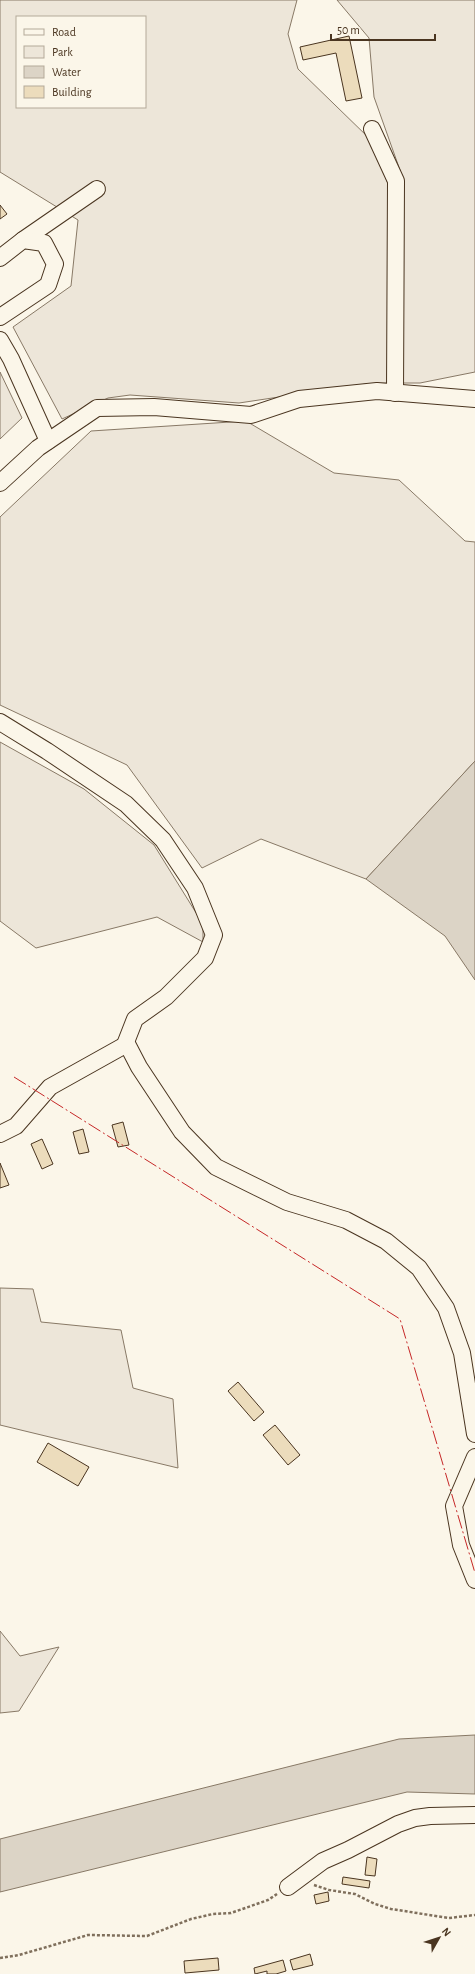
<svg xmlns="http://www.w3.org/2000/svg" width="475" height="1974" viewBox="0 0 475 1974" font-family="'Alegreya Sans',sans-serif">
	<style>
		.green { fill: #ede6d9; stroke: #887966; fill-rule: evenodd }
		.water { fill: #dcd4c6; stroke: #887966 }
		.building { fill: #ecdcbc; stroke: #4a3520 }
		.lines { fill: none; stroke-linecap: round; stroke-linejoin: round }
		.minor-casing { stroke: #4a3520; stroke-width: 18 }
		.path { stroke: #7f6f5c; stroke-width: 2.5; stroke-dasharray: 3 2; stroke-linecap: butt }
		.minor { stroke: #fbf6e9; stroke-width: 16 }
		.power { stroke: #c62828; stroke-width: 1; stroke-dasharray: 14 3 2 3; stroke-linecap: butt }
	</style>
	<rect width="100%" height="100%" fill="#fbf6e9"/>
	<g class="green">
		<path d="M0,0H297L288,34L298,69L371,140L392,194L387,383L366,384L239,403L130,395L108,398L62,419L13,327L71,286L78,220L0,172ZM17,17H145V107H17Z"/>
		<path d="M337,0H475V372L420,383H403L401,173L374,97L369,38Z"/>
		<path d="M0,372L22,418L0,439Z"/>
		<path d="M246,421L334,473L399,480L465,541L475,542V761L366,879L261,839L202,868L127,765L0,705V517L91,431Z"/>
		<path d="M0,742L84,789L154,845L203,924V942L157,917L36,948L0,921Z"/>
		<path d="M0,1288L33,1289L41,1322L121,1330L133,1388L173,1399L178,1468L0,1425Z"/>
		<path d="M0,1631L20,1656L59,1647L19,1711L0,1713Z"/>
	</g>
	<g class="water">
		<path d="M475,761V980L445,936L366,879Z"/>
		<path d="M475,1735V1794L407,1792L0,1892V1839L399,1739Z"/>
	</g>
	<g class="building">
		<path d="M349,36L362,98L346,101L336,53L303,60L300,47Z"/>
		<path d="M0,205L7,214L0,219Z"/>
		<path d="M123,1122L129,1145L118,1147L112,1125Z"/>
		<path d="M83,1129L89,1152L79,1154L73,1132Z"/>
		<path d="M42,1139L53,1164L42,1169L31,1144Z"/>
		<path d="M0,1163L9,1185L0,1188Z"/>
		<path d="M238,1382L264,1412L254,1421L228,1391Z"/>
		<path d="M275,1425L300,1455L288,1465L263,1435Z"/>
		<path d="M48,1443L89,1467L78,1486L37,1462Z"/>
		<path d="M367,1857L377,1859L375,1876L365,1875Z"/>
		<path d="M343,1877L370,1881L369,1888L342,1884Z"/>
		<path d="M328,1892L329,1901L316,1904L314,1895Z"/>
		<path d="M310,1954L313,1965L293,1970L290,1960Z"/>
		<path d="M218,1958L219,1970L185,1973L184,1961Z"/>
		<path d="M283,1960L286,1971L276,1974H267V1971L255,1974L254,1968Z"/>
	</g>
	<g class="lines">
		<defs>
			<g id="minor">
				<path d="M372,129L396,181L395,393"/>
				<path d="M23,240L97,189"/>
				<path d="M0,258L23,240L44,243L55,264L48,285L0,317"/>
				<path d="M0,340L11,359L48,441"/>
				<path d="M0,483L38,448L97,408L154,407L251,415L299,399L377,391L475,399"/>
				<path d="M0,722L47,751L126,804L163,840L195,888L214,935L205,958L166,997L135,1019L126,1042L139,1067L182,1132L216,1167L287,1202L346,1220L386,1241L419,1268L446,1308L462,1353L475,1434"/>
				<path d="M0,1134L16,1126L50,1087L127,1044"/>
				<path d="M475,1457L454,1506L461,1545L475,1580"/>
				<path d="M288,1887L323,1861L348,1850L398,1824L415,1818L430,1816L475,1815"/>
			</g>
		</defs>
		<use href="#minor" class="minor-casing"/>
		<g class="path">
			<path d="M314,1885L329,1890L355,1894L375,1904L391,1909L449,1918L475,1915"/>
			<path d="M0,1958L19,1955L88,1935L147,1936L191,1919L213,1914L231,1913L268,1900L277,1894"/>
		</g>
		<use href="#minor" class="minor"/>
		<path class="power" d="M14,1077L400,1319L475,1573"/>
	</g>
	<rect x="16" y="16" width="130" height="92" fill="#fbf6e9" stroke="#b4a999"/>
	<rect x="24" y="29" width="20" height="6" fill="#fbf6e9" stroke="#b4a999"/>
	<text x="52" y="36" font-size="12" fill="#4a3520">Road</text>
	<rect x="24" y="46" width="20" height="12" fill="#ede6d9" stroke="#b4a999"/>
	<text x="52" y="56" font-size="12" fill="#4a3520">Park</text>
	<rect x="24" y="66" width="20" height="12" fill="#dcd4c6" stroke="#b4a999"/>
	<text x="52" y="76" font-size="12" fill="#4a3520">Water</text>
	<rect x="24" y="86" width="20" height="12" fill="#ecdcbc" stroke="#b4a999"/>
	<text x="52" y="96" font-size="12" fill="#4a3520">Building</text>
	<g transform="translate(439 1938) rotate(51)" stroke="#fbf6e9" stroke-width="3" paint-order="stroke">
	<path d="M0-3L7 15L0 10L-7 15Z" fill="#4a3520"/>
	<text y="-6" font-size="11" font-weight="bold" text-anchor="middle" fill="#4a3520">N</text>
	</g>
	<path d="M331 34v6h104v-6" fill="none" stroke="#4a3520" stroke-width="2"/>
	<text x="337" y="34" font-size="12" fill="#4a3520" stroke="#fbf6e9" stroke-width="3" paint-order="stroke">50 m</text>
</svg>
